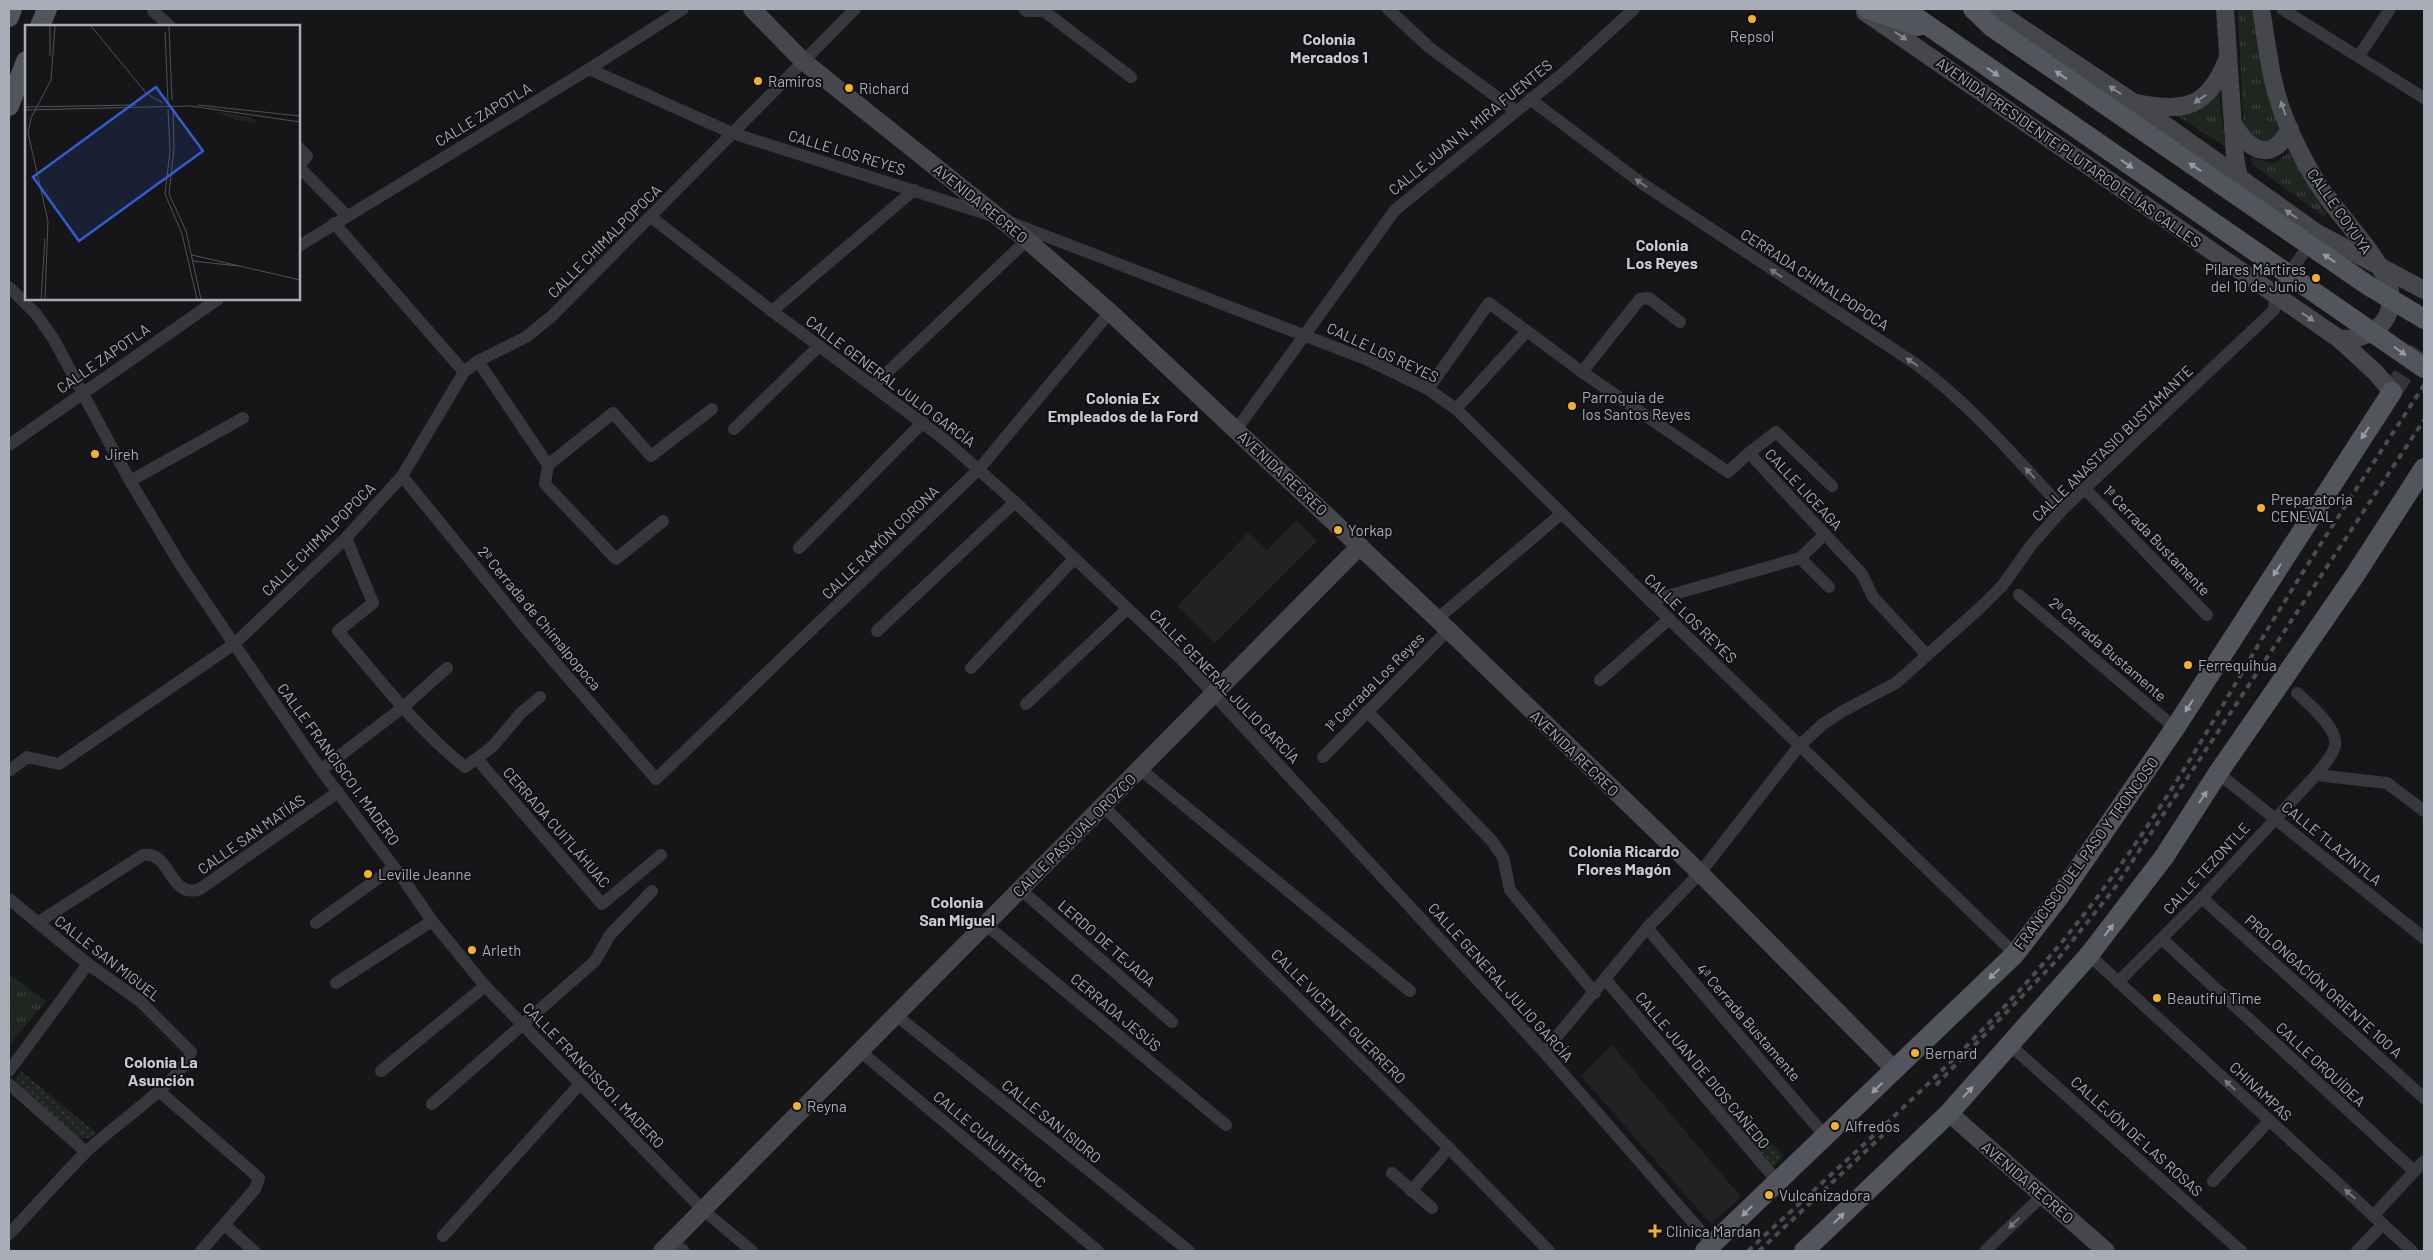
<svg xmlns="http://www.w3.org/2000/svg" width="2433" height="1260" viewBox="0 0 2433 1260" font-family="Barlow,sans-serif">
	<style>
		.built { fill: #222225 }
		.grass { fill: url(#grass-tufts) }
		.park { fill: url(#park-dots) }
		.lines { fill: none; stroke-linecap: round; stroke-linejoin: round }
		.primary-tunnel { stroke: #333438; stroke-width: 20; stroke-dasharray: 20 10; stroke-linecap: butt }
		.street { stroke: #37383d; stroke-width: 12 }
		.secondary { stroke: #45474d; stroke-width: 18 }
		.primary { stroke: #53555c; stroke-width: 20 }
		.rail { stroke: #4a4c52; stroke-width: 4; stroke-dasharray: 6 5; stroke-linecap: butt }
		.oneway { fill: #858993 }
		.oneway2 { fill: #979ba6 }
		.oneway3 { fill: #757881 }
		.poi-dot { fill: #f2b134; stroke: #111113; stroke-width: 2 }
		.labels { text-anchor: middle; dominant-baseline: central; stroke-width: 4; stroke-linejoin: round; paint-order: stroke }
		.poi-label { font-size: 15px; fill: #a8adb8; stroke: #111113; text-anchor: start }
		.street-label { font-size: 15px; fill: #a8adb8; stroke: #111113 }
		.neighbourhood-label { font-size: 16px; font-weight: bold; fill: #c9ccd4; stroke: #111113 }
		.inset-road { fill: none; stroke: #505258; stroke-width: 1 }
		.view { fill: #325cd3; fill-opacity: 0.15; stroke: #325cd3; stroke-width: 2.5 }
		.inset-edge { fill: none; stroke: #a8adb8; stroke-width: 2.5 }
	</style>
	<defs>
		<pattern id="grass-tufts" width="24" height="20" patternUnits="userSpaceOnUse" patternTransform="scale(1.25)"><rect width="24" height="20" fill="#1e261f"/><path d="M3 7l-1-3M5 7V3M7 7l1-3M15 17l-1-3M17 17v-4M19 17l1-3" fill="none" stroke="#3c433d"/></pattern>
		<pattern id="park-dots" width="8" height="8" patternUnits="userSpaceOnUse" patternTransform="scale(1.25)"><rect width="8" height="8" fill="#1e261f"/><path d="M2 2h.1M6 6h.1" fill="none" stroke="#3c433d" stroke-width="1.8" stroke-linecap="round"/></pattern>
	</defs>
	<rect width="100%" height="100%" fill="#161618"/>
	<g class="built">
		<path d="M1297,520L1317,541L1215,643L1177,606L1249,532L1267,550Z"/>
		<path d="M1612,1045L1741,1197L1711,1224L1581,1076Z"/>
	</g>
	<g class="grass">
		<path d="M2238,9H2257L2280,124V133L2275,140L2257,143L2247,129L2243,118Z"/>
		<path d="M2219,93L2225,147L2173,113Z"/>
		<path d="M2294,149L2312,193L2326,213V218L2252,164L2251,158L2274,163Z"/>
		<path d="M9,974L46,1001L10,1044H9Z"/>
	</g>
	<g class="park">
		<path d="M21,1071L96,1133L95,1135L90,1138H78L18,1087L16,1080Z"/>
		<path d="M1726,1091L1783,1157L1771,1169L1712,1104Z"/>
	</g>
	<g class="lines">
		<path class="primary-tunnel" d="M2392,392L2424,341"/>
		<g class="street">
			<path d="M1024,9L1027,11H1044"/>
			<path d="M1388,9L1430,48L1516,111"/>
			<path d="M2282,9L2424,98"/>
			<path d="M153,11L170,26"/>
			<path d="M1044,11L1131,77"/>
			<path d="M2359,56L2390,9"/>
			<path d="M589,69L732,133L993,216"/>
			<path d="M1530,99L1640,182L1916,364C1972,406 2016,458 2063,509"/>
			<path d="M299,148L307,156L299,167L346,215"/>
			<path d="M651,217L772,311L945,440L1015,502L1182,660L1544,1052L1712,1244"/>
			<path d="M334,223L464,372"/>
			<path d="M1012,223L1368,360L1428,389L1456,409L1669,619L2015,954"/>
			<path d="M299,246L589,69L683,9"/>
			<path d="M9,287L36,314L53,338L130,481L180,564L234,644L321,770L406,883L432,921L485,986L702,1209L752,1251"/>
			<path d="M772,311L914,190"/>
			<path d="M478,361L548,465"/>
			<path d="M1582,372L1640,299L1649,298L1680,322"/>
			<path d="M873,386L1027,240"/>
			<path d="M1428,389L1489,303L1582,372L1728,472L1749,453L1862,574L1873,597L1926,654"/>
			<path d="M1456,409L1527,331"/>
			<path d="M734,429L819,346"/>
			<path d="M1236,430L1395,210L1567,70L1634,9"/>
			<path d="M9,445L218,299"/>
			<path d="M1749,453L1776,432L1832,486"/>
			<path d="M548,465L613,413L651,456L712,409"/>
			<path d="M548,465L545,484L616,559L663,521"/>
			<path d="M402,476L528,631L656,779L979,469L1110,312"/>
			<path d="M130,481L243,418"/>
			<path d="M2084,488L2207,615"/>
			<path d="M346,538L373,603L338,631C378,678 416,728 465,767L492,747L521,713L540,697"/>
			<path d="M799,548L923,422"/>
			<path d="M1800,558L1829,587"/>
			<path d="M2019,595L2175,728"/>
			<path d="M1650,601L1800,558L1824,535"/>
			<path d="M1437,619L1561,514"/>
			<path d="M877,631L1015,502"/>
			<path d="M971,668L1074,559"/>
			<path d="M1600,680L1669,619"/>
			<path d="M1026,704L1127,609"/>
			<path d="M1367,711L1492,841L1503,857L1510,890L1595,993"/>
			<path d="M1323,757L1448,630"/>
			<path d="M477,759L602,904L661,855"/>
			<path d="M1140,769L1410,991"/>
			<path d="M321,770L402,708L447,668"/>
			<path d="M9,771L27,757L59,764L234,644L346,538L402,476L464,372L478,361L526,337L552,316L855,9"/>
			<path d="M2218,773L2424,938"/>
			<path d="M2316,775L2387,783L2424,811"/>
			<path d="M1104,807L1449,1148L1549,1251"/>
			<path d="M1020,889L1172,1022"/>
			<path d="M2202,898L2424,1098"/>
			<path d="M9,899L88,964L140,1001L191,1052C182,1081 108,1129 84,1154C58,1180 34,1208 9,1234"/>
			<path d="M37,923L143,855C171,850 169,900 200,889L338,792"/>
			<path d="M316,923L394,867"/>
			<path d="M985,924L1226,1125"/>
			<path d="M1647,928L1826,1137"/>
			<path d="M2162,939L2414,1171"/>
			<path d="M2089,955L2412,1251"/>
			<path d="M1605,979L1778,1182"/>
			<path d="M2118,982L2202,898L2316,775C2323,766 2332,757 2335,746C2339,729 2309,704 2297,693"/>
			<path d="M336,983L432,921"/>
			<path d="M896,1015L1189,1251"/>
			<path d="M2011,1046L2241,1251"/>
			<path d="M860,1051L1098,1251"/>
			<path d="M1544,1052L1647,928L1700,873L1799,746L1823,724L1843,711L1896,683L1981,607L2003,585L2032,544L2063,509L2274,310L2275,294L2313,239"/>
			<path d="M9,1071L88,964"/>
			<path d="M381,1071L485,986"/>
			<path d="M9,1084L86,1152"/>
			<path d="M159,1091L259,1178L255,1189L201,1251"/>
			<path d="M432,1104L595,961L610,935L652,891"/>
			<path d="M1392,1173L1432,1208"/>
			<path d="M2213,1181L2269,1121"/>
			<path d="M1411,1191L1449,1148"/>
			<path d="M2373,1216L2424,1161"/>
			<path d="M225,1225L254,1251"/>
			<path d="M443,1236L580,1084"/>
			<path d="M671,1241L684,1251"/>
			<path d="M1985,1251L2043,1195"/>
			<path d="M2357,1251L2383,1224"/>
		</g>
		<g class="secondary">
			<path d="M752,9L803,61L1027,240L1110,312L1437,619L1700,873L1895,1070"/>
			<path d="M1993,9L2133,102L2317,233L2424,290"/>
			<path d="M2225,9L2235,157L2239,178"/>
			<path d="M2261,9C2265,32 2268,57 2273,80C2281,115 2298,151 2316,181C2335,213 2384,259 2390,291C2396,323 2367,343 2338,338"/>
			<path d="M1865,12L2338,338L2376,373L2392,392"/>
			<path d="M2137,103C2185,113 2208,107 2227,60"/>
			<path d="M2234,125C2251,153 2272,162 2290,129"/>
			<path d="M1949,1113L2106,1251"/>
			<path d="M662,1251L1360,546"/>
		</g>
		<g class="primary">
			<path d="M1868,9L1918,26"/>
			<path d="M1904,9L2424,368"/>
			<path d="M1973,9L1992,27L2369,286L2424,319"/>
			<path d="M9,17L12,9"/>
			<path d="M40,26L47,9"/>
			<path d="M9,106L26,61"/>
			<path d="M1705,1251L2015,954L2059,897L2175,728L2392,392"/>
			<path d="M1804,1251L1949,1113L2089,955L2164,857L2218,773L2355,575L2424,468"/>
		</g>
		<g class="rail">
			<path d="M1936,1085L2057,960L2114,889L2424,420"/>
			<path d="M1748,1251C1850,1156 1958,1063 2050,956C2129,864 2193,757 2254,652C2308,561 2367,473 2424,385"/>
			<path d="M1759,1251L1883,1135"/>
		</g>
	</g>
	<defs><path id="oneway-solid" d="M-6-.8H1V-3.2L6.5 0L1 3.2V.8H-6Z" transform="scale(1.25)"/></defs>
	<g class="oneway">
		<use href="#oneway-solid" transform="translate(1901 36) rotate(35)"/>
		<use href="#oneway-solid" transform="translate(2115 90) rotate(-146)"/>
		<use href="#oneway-solid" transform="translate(2200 99) rotate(145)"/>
		<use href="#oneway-solid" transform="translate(2283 108) rotate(-109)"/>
		<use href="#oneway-solid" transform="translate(2291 214) rotate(-145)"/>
		<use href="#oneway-solid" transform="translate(2308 317) rotate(35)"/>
	</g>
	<g class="oneway2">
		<use href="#oneway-solid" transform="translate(1993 72) rotate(35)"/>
		<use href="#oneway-solid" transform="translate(2061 75) rotate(-146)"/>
		<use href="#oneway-solid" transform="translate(2127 164) rotate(35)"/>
		<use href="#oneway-solid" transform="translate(2195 167) rotate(-146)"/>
		<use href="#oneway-solid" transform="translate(2329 258) rotate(-146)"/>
		<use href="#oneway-solid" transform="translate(2400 351) rotate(35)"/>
		<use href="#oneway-solid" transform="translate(2365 433) rotate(123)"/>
		<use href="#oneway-solid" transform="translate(2277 570) rotate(123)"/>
		<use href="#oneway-solid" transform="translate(2189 706) rotate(123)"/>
		<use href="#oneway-solid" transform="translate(2203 797) rotate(-57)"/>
		<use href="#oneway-solid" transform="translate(2109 930) rotate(-52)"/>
		<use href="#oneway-solid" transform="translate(1994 974) rotate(136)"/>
		<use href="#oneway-solid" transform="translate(1877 1088) rotate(136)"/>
		<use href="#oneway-solid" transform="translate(1968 1092) rotate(-47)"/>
		<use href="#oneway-solid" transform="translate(1747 1211) rotate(136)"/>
		<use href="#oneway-solid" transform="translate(1839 1218) rotate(-44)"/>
	</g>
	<g class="oneway3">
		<use href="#oneway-solid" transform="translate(1641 183) rotate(-145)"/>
		<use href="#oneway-solid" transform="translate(1776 273) rotate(-146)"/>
		<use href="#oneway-solid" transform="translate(1912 362) rotate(-146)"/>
		<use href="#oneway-solid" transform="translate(2030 473) rotate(-132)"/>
		<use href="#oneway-solid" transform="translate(2230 1085) rotate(-137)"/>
		<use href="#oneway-solid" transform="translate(2350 1194) rotate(-138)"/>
		<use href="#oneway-solid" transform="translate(2014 1223) rotate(136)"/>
	</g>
	<g class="poi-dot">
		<circle cx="1752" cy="19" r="5"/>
		<circle cx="758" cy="81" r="5"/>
		<circle cx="849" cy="88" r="5"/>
		<circle cx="2316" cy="278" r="5"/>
		<circle cx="1572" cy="406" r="5"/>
		<circle cx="95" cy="454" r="5"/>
		<circle cx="2261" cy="508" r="5"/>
		<circle cx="1338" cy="530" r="5"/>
		<circle cx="2188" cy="665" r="5"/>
		<circle cx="368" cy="874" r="5"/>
		<circle cx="472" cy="950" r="5"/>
		<circle cx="2157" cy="998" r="5"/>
		<circle cx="1915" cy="1053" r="5"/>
		<circle cx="797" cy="1106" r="5"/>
		<circle cx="1835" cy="1126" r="5"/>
		<circle cx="1769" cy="1195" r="5"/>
		<path d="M1652.5 1223.5h5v5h5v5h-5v5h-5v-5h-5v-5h5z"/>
	</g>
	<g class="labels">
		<g class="poi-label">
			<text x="1752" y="36" text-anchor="middle">Repsol</text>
			<text x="768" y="81">Ramiros</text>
			<text x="859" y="88">Richard</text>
			<text x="2306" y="269" text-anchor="end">Pilares Mártires<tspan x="2306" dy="17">del 10 de Junio</tspan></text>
			<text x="1582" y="397">Parroquia de<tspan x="1582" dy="17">los Santos Reyes</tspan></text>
			<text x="105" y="454">Jireh</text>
			<text x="2271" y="499">Preparatoria<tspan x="2271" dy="17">CENEVAL</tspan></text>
			<text x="1348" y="530">Yorkap</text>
			<text x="2198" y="665">Ferrequihua</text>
			<text x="378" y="874">Leville Jeanne</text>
			<text x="482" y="950">Arleth</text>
			<text x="2167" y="998">Beautiful Time</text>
			<text x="1925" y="1053">Bernard</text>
			<text x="807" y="1106">Reyna</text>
			<text x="1845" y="1126">Alfredos</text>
			<text x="1779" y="1195">Vulcanizadora</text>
			<text x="1666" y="1231">Clinica Mardan</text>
		</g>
		<g class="street-label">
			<text transform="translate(483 114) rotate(-31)">CALLE ZAPOTLA</text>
			<text transform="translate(1470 127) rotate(-39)">CALLE JUAN N. MIRA FUENTES</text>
			<text transform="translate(847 152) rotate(17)">CALLE LOS REYES</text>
			<text transform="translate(2069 152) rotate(35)">AVENIDA PRESIDENTE PLUTARCO ELÍAS CALLES</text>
			<text transform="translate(981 203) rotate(39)">AVENIDA RECREO</text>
			<text transform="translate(2340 211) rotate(55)">CALLE COYUYA</text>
			<text transform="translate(604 241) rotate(-45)">CALLE CHIMALPOPOCA</text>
			<text transform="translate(1815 279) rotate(33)">CERRADA CHIMALPOPOCA</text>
			<text transform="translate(1383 352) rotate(25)">CALLE LOS REYES</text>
			<text transform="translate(103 358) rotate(-35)">CALLE ZAPOTLA</text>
			<text transform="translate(891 381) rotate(37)">CALLE GENERAL JULIO GARCÍA</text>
			<text transform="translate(2112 443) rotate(-44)">CALLE ANASTASIO BUSTAMANTE</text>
			<text transform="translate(1283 473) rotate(43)">AVENIDA RECREO</text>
			<text transform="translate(1804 489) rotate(47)">CALLE LICEAGA</text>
			<text transform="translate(318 539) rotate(-45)">CALLE CHIMALPOPOCA</text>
			<text transform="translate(2157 540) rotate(46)">1ª Cerrada Bustamente</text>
			<text transform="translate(880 542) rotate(-44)">CALLE RAMÓN CORONA</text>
			<text transform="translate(540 618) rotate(50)">2ª Cerrada de Chimalpopoca</text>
			<text transform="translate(1691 618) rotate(44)">CALLE LOS REYES</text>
			<text transform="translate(2108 649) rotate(41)">2ª Cerrada Bustamente</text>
			<text transform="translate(1374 682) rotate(-45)">1ª Cerrada Los Reyes</text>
			<text transform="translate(1225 686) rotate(46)">CALLE GENERAL JULIO GARCÍA</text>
			<text transform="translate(1575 753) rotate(44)">AVENIDA RECREO</text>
			<text transform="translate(339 764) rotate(54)">CALLE FRANCISCO I. MADERO</text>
			<text transform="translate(557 827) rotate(49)">CERRADA CUITLÁHUAC</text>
			<text transform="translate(251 834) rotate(-35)">CALLE SAN MATÍAS</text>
			<text transform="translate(1074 835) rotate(-45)">CALLE PASCUAL OROZCO</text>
			<text transform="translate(2332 843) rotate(39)">CALLE TLAZINTLA</text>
			<text transform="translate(2086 853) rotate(-54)">FRANCISCO DEL PASO Y TRONCOSO</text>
			<text transform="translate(2206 868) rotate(-47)">CALLE TEZONTLE</text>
			<text transform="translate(1107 943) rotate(41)">LERDO DE TEJADA</text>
			<text transform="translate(108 958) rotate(38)">CALLE SAN MIGUEL</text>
			<text transform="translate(1501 982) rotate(48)">CALLE GENERAL JULIO GARCÍA</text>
			<text transform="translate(2324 986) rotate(42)">PROLONGACIÓN ORIENTE 100 A</text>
			<text transform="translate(1116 1012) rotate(40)">CERRADA JESÚS</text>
			<text transform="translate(1339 1016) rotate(45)">CALLE VICENTE GUERRERO</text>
			<text transform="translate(1749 1022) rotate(49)">4ª Cerrada Bustamente</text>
			<text transform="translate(2321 1064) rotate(43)">CALLE ORQUÍDEA</text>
			<text transform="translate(1703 1070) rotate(50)">CALLE JUAN DE DIOS CAÑEDO</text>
			<text transform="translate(594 1075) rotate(46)">CALLE FRANCISCO I. MADERO</text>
			<text transform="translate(2261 1091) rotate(43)">CHINAMPAS</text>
			<text transform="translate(1052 1121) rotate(39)">CALLE SAN ISIDRO</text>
			<text transform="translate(2137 1136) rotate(42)">CALLEJÓN DE LAS ROSAS</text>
			<text transform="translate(990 1139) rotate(40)">CALLE CUAUHTÉMOC</text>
			<text transform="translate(2028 1182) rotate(41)">AVENIDA RECREO</text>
		</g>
		<g class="neighbourhood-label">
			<text x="1329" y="38">Colonia<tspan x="1329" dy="18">Mercados 1</tspan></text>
			<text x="1662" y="244">Colonia<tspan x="1662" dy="18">Los Reyes</tspan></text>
			<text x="1123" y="397">Colonia Ex<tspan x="1123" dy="18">Empleados de la Ford</tspan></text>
			<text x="1624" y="850">Colonia Ricardo<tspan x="1624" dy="18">Flores Magón</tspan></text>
			<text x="957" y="901">Colonia<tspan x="957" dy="18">San Miguel</tspan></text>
			<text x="161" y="1061">Colonia La<tspan x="161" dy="18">Asunción</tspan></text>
		</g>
	</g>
	<g transform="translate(25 25)">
		<rect width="275" height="275" fill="#161618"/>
		<path d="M187,86L225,92L233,98L212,95Z" fill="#1e261f"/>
		<path class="inset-road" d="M25,1V31M66,1L122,69L138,78M144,1L147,75M140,7L143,77M173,80L275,91M0,82L111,80M148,83L149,123L144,169L161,206L176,274M143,84L145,126L140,169L157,209L172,274M0,85L166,81L275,97M167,230L275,255M168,236L213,241M16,274L20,214M20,274L23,196L3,108L6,93L26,55L30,1"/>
		<path class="view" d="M131,62L178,126L54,216L8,152Z"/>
		<rect width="275" height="275" class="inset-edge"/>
	</g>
	<rect width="2433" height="1260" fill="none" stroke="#a8adb8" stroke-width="20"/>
</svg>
